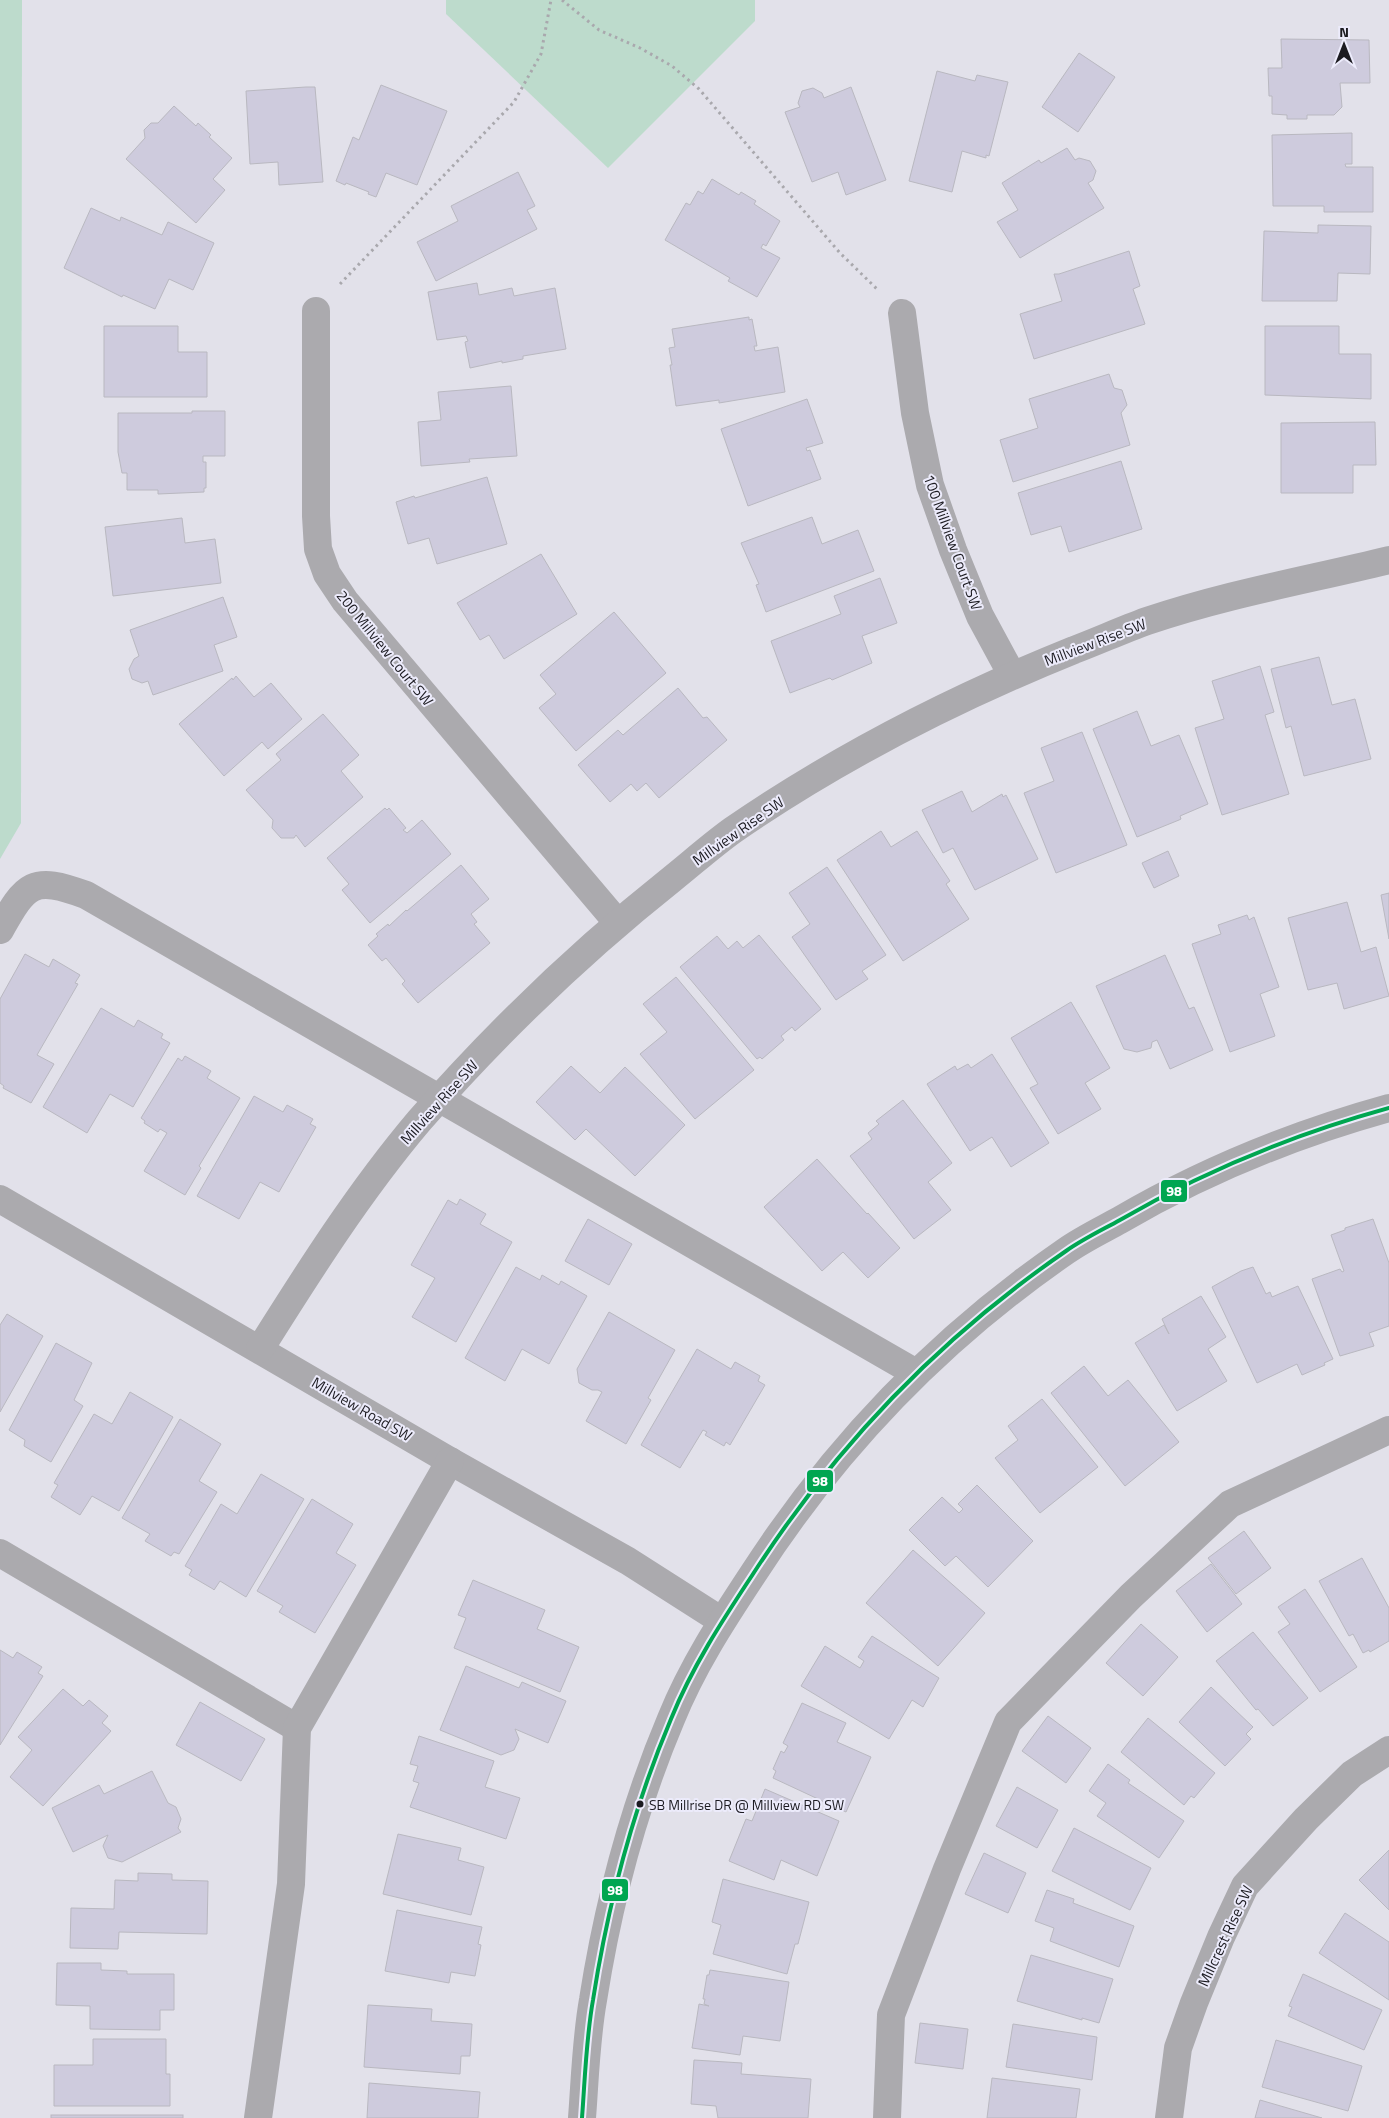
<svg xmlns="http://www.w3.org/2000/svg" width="1389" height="2118" viewBox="0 0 1389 2118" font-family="'Titillium Web',sans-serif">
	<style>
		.green { fill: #bddbcc }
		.building { fill: #cecbdd; stroke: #b9b8c0 }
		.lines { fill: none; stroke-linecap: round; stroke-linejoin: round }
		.path { stroke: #a9a8ad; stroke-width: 3; stroke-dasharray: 2.5 4; stroke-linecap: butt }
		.minor { stroke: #abaaae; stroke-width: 28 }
		.bus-1-casing { stroke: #ecebfb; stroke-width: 8 }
		.bus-1 { stroke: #00a651; stroke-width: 4 }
		.bus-dot { fill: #1c1b21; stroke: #ecebfb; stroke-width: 2 }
		.labels { text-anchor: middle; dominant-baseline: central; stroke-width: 4; stroke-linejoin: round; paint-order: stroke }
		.bus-label { font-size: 14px; fill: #1c1b21; stroke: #ecebfb; text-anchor: start }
		.street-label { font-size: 15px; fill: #1c1b21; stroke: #ecebfb }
		.line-badge { stroke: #ecebfb; stroke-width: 2 }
		.badge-label { font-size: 14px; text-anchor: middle; font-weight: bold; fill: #fff }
	</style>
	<rect width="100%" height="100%" fill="#e2e1ea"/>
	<g class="green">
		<path d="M0,0H22L21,823L0,859Z"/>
		<path d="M446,0H755V21L608,168L446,14Z"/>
	</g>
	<g class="building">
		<path d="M1281,39L1369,40L1370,83H1340L1342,107L1334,115H1307V119H1287V115L1272,114V96H1269L1268,68H1282Z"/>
		<path d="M1079,53L1115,77L1078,132L1042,107Z"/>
		<path d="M937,71L975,81L977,75L1008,82L989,156L986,155V158L962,151L952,192L909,181Z"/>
		<path d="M381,85L447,111L417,185L386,173L376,197L368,194L369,192L346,183L345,185L336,181L353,137L359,140Z"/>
		<path d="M306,87H315L323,182L279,185L278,162L250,164L246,91Z"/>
		<path d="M851,87L886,180L846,195L838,172L812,182L785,112L800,107L798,103L802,91L813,88L822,93L824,98Z"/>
		<path d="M174,106L196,126L198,123L211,135L209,137L232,158L213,179L225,190L196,223L126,159L145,138L144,130L151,123H158Z"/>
		<path d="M1352,133V164H1345L1346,167H1373V212H1324V206H1273L1272,135Z"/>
		<path d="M1067,148L1075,160L1079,158L1090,161L1096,171L1093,180L1088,183L1104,208L1020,258L997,222L1018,210L1002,183L1039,160L1041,163Z"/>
		<path d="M518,172L535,206L527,210L537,229L436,281L417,242L458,221L451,206Z"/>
		<path d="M712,179L739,195L741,192L756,201L754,204L780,221L766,246L763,244L761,248L780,258L757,297L728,281L730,278L665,240L686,203L690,205L698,191L703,194Z"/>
		<path d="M91,208L120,221L121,217L162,235L168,222L214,243L193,290L169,279L155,309L123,295L122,297L64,268Z"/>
		<path d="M1318,225L1371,226L1370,274L1338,273L1337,301H1262L1264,231L1318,233Z"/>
		<path d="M1129,251L1140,286L1133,289L1145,324L1034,359L1020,314L1062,301L1054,274H1059Z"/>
		<path d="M477,283L479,295L512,288L514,296L555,288L566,349L523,356V359L502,363V361L470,368L465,342L468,341L466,336L437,340L428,292Z"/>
		<path d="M749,317V320L752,319L757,346H754L755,351L778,347L785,392L719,403V400L676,406L670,365H672L669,348L675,347L672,329Z"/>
		<path d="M104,326H178V352H207V397H104Z"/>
		<path d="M1265,326H1339V354H1371V399L1265,395Z"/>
		<path d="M1109,374L1114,388L1122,390L1127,405L1121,413L1130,445L1013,482L1000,440L1038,428L1029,399Z"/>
		<path d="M511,386L517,456L469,459L470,462L421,466L418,422L441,420L438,392Z"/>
		<path d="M807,399L823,443L806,448L807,451L810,450L821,479L748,506L721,429Z"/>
		<path d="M192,411H225V456H203V462H206V488H204V492L158,494V490H127V473H122L118,452V413H192Z"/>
		<path d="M1375,422L1376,465H1353V493H1281V423Z"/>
		<path d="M1121,461L1142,529L1069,552L1061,526L1031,535L1018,493Z"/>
		<path d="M487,477L507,544L437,564L429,538L408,544L396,502L414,496L415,498Z"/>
		<path d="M812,517L822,544L858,530L874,571L766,612L756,585L759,584L741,543Z"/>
		<path d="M182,518L185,543L215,539L221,583L113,596L105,527Z"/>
		<path d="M541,554L577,614L504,659L489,635L480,640L457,603Z"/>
		<path d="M880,578L897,623L862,636L872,663L832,680L830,678L790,693L771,641L841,614L834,596Z"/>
		<path d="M223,597L237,637L214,645L223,671L153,695L148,681L142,683L132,679L129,669L134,659L139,656L130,630Z"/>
		<path d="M614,612L666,673L576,751L539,708L556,694L540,675Z"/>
		<path d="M1319,657L1332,705L1355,699L1371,759L1304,776L1291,726L1286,728L1271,669Z"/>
		<path d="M1260,666L1274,712L1265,715L1289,794L1222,815L1195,728L1224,719L1212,681Z"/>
		<path d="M236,676L254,697L271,683L302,719L268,749L262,742L224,776L179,724L232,678L233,680Z"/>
		<path d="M678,688L703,718L707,717L727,740L659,798L646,783L637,791L631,784L610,802L578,765L618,730L623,735Z"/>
		<path d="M1137,711L1151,746L1179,735L1208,804L1180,816L1181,819L1179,820L1137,837L1093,729Z"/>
		<path d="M323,714L359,755L341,771L363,797L305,847L296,835L294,838H281L272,828L273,820L246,790L281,760L276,754Z"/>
		<path d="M1082,732L1127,845L1056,873L1024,793L1054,781L1041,748Z"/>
		<path d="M962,791L972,812L1002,794L1003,797L1006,795L1038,859L975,890L953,848L943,853L922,810Z"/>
		<path d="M385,808L387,810L389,808L406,828L403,830L407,833L422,820L451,854L370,923L342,890L349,884L327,858Z"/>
		<path d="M881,831L891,847L917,831L950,881L946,884L969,919L903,961L837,860Z"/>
		<path d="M1168,851L1179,876L1154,888L1142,863Z"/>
		<path d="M461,865L489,899L471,914L477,922L474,924L490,943L418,1003L402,984L405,981L386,958L382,961L368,945L378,936L376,934L388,924L389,926L406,910L407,911Z"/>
		<path d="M827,867L886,955L862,971L868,979L836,1000L792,937L810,924L789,893Z"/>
		<path d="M1389,893V939L1381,895Z"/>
		<path d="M1347,902L1361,952L1376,947L1389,996L1344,1009L1337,983L1308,990L1288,918Z"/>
		<path d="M1247,915L1249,920L1254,917L1279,987L1260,994L1275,1036L1230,1052L1192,944L1221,934L1218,925Z"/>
		<path d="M759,935L821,1009L795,1031L792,1027L781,1036L784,1040L762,1059L760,1057L757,1059L680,967L717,936L728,949L737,941L743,948Z"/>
		<path d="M25,954L49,967L53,959L80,975L75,983L78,984L37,1055L54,1064L31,1103L3,1088L4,1086L0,1083V999Z"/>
		<path d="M1165,955L1189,1009L1194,1007L1213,1050L1170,1069L1157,1040L1152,1042L1151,1048L1137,1052L1124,1049L1096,986Z"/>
		<path d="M676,977L754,1070L695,1119L640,1054L667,1032L643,1004Z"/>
		<path d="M1071,1002L1110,1068L1085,1083L1101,1109L1058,1134L1030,1088L1038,1084L1011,1038Z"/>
		<path d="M101,1008L134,1027L138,1020L163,1034L161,1038L170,1043L133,1107L110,1094L87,1133L43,1107Z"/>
		<path d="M992,1054L1049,1143L1011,1167L992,1137L970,1151L927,1084L955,1066L957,1070L968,1064L971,1068Z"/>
		<path d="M185,1056L211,1071L207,1078L240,1098L199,1166L201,1168L185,1195L144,1171L167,1133L160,1129L158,1132L144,1123L145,1121L141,1118L178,1058L182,1061Z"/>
		<path d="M571,1066L600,1093L625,1067L685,1125L635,1176L586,1129L575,1140L536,1102Z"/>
		<path d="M254,1096L283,1112L287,1105L313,1119L310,1124L316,1127L279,1192L260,1182L239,1219L197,1196Z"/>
		<path d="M903,1100L952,1163L928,1182L951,1210L914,1239L850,1156L872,1139L868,1133L879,1124L876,1121Z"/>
		<path d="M817,1159L867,1214L868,1213L900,1248L868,1278L843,1252L822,1271L764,1207Z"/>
		<path d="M460,1199L486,1214L480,1224L512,1242L456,1342L412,1317L435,1278L411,1265L448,1200L457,1205Z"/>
		<path d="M588,1219L632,1244L609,1285L565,1261Z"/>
		<path d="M1373,1219L1389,1263V1326L1369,1333L1374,1346L1340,1356L1312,1279L1340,1269L1342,1272L1344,1271L1331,1235L1345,1230V1228Z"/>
		<path d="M516,1267L540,1280L542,1275L559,1285L561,1281L587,1296L549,1364L522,1349L505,1381L465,1358Z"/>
		<path d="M1253,1267L1266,1294L1270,1292L1272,1297L1298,1286L1333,1359L1324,1363L1325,1365L1302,1375L1297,1364L1257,1383L1212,1287L1241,1271Z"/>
		<path d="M1201,1296L1226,1337L1208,1349L1227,1381L1177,1411L1135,1343L1164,1325L1169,1334L1162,1319Z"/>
		<path d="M609,1312L675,1350L648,1398L651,1400L626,1444L586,1421L602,1392L598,1390H592L579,1383L577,1369Z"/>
		<path d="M7,1314L43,1336L0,1412V1325Z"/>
		<path d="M56,1343L92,1363L74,1400L83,1406L51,1462L24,1446L25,1440L9,1430Z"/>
		<path d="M697,1349L731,1369L735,1362L737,1363L760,1376L758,1381L765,1385L730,1445L726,1442L724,1446L705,1435L707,1432L703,1430L680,1468L641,1445Z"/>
		<path d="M1084,1366L1108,1396L1128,1380L1179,1442L1125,1486L1051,1393Z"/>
		<path d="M130,1392L173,1417L119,1511L92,1496L80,1515L51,1497L58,1485L54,1483L94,1414L112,1424Z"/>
		<path d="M1042,1399L1098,1467L1040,1513L995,1458L1018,1440L1008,1426Z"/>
		<path d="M180,1419L221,1444L199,1481L217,1492L179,1554L174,1552L171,1556L145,1541L150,1534L122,1518Z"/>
		<path d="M261,1474L304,1499L246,1597L220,1581L214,1590L213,1589L189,1575L192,1570L185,1566L221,1504L237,1514Z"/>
		<path d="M977,1485L1033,1541L988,1587L956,1556L945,1566L909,1530L942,1497L959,1513L963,1509L958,1504Z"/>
		<path d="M312,1499L353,1524L336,1553L356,1565L315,1633L279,1612L283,1606L257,1591Z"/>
		<path d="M1244,1531L1271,1568L1236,1594L1208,1558Z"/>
		<path d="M913,1550L985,1613L938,1666L866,1603Z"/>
		<path d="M1362,1558L1389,1608V1641L1370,1652L1369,1650L1363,1653L1353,1634L1349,1636L1319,1581Z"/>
		<path d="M1211,1564L1242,1604L1207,1632L1176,1591Z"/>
		<path d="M473,1580L545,1610L537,1629L579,1647L560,1692L454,1648L466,1618L458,1615Z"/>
		<path d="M1305,1589L1357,1667L1320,1692L1278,1632L1290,1624L1278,1607Z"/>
		<path d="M1141,1624L1178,1657L1143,1696L1106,1663Z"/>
		<path d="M1253,1632L1308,1698L1273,1726L1258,1709L1256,1710L1216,1661Z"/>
		<path d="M872,1636L939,1678L923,1707L912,1700L889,1739L801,1686L825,1646L860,1668L864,1661L858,1657Z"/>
		<path d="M0,1650L13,1658L17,1652L42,1667L38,1673L43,1676L0,1745Z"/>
		<path d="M466,1666L519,1688L522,1682L566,1701L548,1743L515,1729L519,1739L514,1750L501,1755L440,1730Z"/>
		<path d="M1211,1687L1253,1727L1246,1734L1251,1739L1225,1766L1179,1722Z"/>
		<path d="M63,1689L83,1706L89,1700L108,1716L102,1723L111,1731L43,1806L10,1777L32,1750L18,1737Z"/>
		<path d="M200,1702L265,1739L241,1781L176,1745Z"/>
		<path d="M802,1703L846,1723L837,1742L871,1757L846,1812L773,1778L776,1771L773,1769L781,1751L784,1753L788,1746L783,1743Z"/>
		<path d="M1048,1716L1091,1748L1066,1783L1022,1751Z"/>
		<path d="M1148,1718L1215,1773L1194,1798L1191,1796L1184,1805L1121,1752Z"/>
		<path d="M419,1736L494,1761L485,1787L520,1798L506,1839L410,1807L419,1783L413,1781L418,1766L410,1764Z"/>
		<path d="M1108,1764L1130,1780L1128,1783L1184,1821L1159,1858L1097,1816L1106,1803L1089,1791Z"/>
		<path d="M152,1771L168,1803L176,1807L181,1819L178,1828L181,1832L122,1862L108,1858L103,1846L108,1835L73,1852L52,1808L99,1785L104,1794Z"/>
		<path d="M1017,1787L1058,1810L1037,1848L996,1826Z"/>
		<path d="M765,1789L839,1821L817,1876L781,1860L774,1880L729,1861L746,1819L752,1821Z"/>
		<path d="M1074,1828L1151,1868L1130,1910L1052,1871Z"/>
		<path d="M398,1834L461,1848L458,1860L484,1867L471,1915L383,1894Z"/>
		<path d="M1389,1850V1910L1359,1880Z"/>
		<path d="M984,1853L1026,1873L1008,1913L965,1894Z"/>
		<path d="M138,1873L172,1874V1880L208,1881L207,1934L119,1932L118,1949L70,1948L71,1908L114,1909L115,1880L138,1881Z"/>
		<path d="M723,1879L809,1902L798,1944H795L787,1974L713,1954L721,1925L712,1922Z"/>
		<path d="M1047,1890L1074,1899L1073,1903L1134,1926L1119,1967L1050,1941L1054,1928L1035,1921Z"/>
		<path d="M397,1910L482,1927L478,1944L481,1945L475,1976L451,1972L449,1983L385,1971Z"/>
		<path d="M1345,1913L1389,1942V2000L1319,1953Z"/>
		<path d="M1031,1955L1113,1979L1099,2023L1082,2018V2020L1017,2001Z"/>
		<path d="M57,1963H101V1970L127,1971V1974H174V2010H160V2030L90,2029V2006L56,2005Z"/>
		<path d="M710,1970L789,1982L780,2041L743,2036L740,2055L692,2048L699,2004L709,2006L704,2004L705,1999H703L707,1975H709Z"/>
		<path d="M1303,1974L1382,2010L1364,2050L1288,2016L1292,2007L1289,2006Z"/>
		<path d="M368,2005L432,2009L431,2021L472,2024L470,2056H461L460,2074L364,2067Z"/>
		<path d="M920,2023L968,2029L963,2069L915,2063Z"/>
		<path d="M1013,2024L1097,2037L1092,2080L1006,2067Z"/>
		<path d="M93,2039H166V2074H170V2106H54V2065H93Z"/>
		<path d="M1276,2040L1362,2066L1348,2111L1262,2087Z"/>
		<path d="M694,2060L742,2063L741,2074L811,2079L808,2118H718L716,2106L691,2104Z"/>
		<path d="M992,2078L1080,2089L1076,2118H987Z"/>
		<path d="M369,2083L480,2092L478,2118H367Z"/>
		<path d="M1260,2100L1322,2118H1255Z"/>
		<rect x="51" y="2115" width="132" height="3"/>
	</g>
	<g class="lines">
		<g class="path">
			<path d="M562,0L599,30L640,48L672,66L699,89L840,253L877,289"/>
			<path d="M340,284L514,102L541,54L551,0"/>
		</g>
		<g class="minor">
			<path d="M316,311V516L318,549L327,574L345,601L617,922"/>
			<path d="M902,313L915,413L930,485L953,550L980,616L1012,675"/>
			<path d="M0,930C26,884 32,875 86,895L916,1373"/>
			<path d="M0,1199L450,1461L628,1561L722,1621"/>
			<path d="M260,1349C309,1271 359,1192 419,1121C496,1033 580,952 672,879C692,863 712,845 733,830C839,757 955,698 1074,650C1098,641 1122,630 1147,621C1227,594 1307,580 1389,560"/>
			<path d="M0,1553L297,1728"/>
			<path d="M258,2118L291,1884L297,1728L450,1461"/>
			<path d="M582,2118C585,2079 586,2039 593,2000C608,1904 633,1809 671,1719C692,1667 722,1621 753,1574C835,1447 941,1337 1066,1251C1083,1239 1102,1230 1120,1220C1204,1171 1295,1134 1389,1108"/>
			<path d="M887,2118L891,2015L947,1869L1008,1722L1131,1596L1230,1504L1389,1430"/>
			<path d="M1169,2118L1178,2048L1194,2003L1221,1937L1245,1886L1306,1819L1352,1774L1389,1750"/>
		</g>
		<defs>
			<path id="bus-1" d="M582,2118C585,2079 586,2039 593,2000C608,1904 633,1809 671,1719C692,1667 722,1621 753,1574C835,1447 941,1337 1066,1251C1083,1239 1102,1230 1120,1220C1204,1171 1295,1134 1389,1108"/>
		</defs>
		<use href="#bus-1" class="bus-1-casing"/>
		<use href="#bus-1" class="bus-1"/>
	</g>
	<circle class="bus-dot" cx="640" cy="1804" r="4.5"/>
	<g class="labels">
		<g class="bus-label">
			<text x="649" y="1804">SB Millrise DR @ Millview RD SW</text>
		</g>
		<g class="street-label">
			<text transform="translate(953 542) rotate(70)">100 Millview Court SW</text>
			<text transform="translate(1095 642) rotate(-21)">Millview Rise SW</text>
			<text transform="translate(385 648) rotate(51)">200 Millview Court SW</text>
			<text transform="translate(738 831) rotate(-35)">Millview Rise SW</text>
			<text transform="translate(439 1102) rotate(-48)">Millview Rise SW</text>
			<text transform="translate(362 1409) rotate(30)">Millview Road SW</text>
			<text transform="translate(1225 1936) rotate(-65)">Millcrest Rise SW</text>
		</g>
	</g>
	<g class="line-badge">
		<rect x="1160" y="1179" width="28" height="24" rx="5" fill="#00a651"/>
		<rect x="806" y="1469" width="28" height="24" rx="5" fill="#00a651"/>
		<rect x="601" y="1878" width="28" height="24" rx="5" fill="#00a651"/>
	</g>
	<g class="badge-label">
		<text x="1174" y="1196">98</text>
		<text x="820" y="1486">98</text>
		<text x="615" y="1895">98</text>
	</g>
	<g transform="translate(1344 45)" stroke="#ecebfb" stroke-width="4" paint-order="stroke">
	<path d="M0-4L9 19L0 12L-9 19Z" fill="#1c1b21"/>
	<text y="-8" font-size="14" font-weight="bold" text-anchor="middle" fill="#1c1b21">N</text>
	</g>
</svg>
